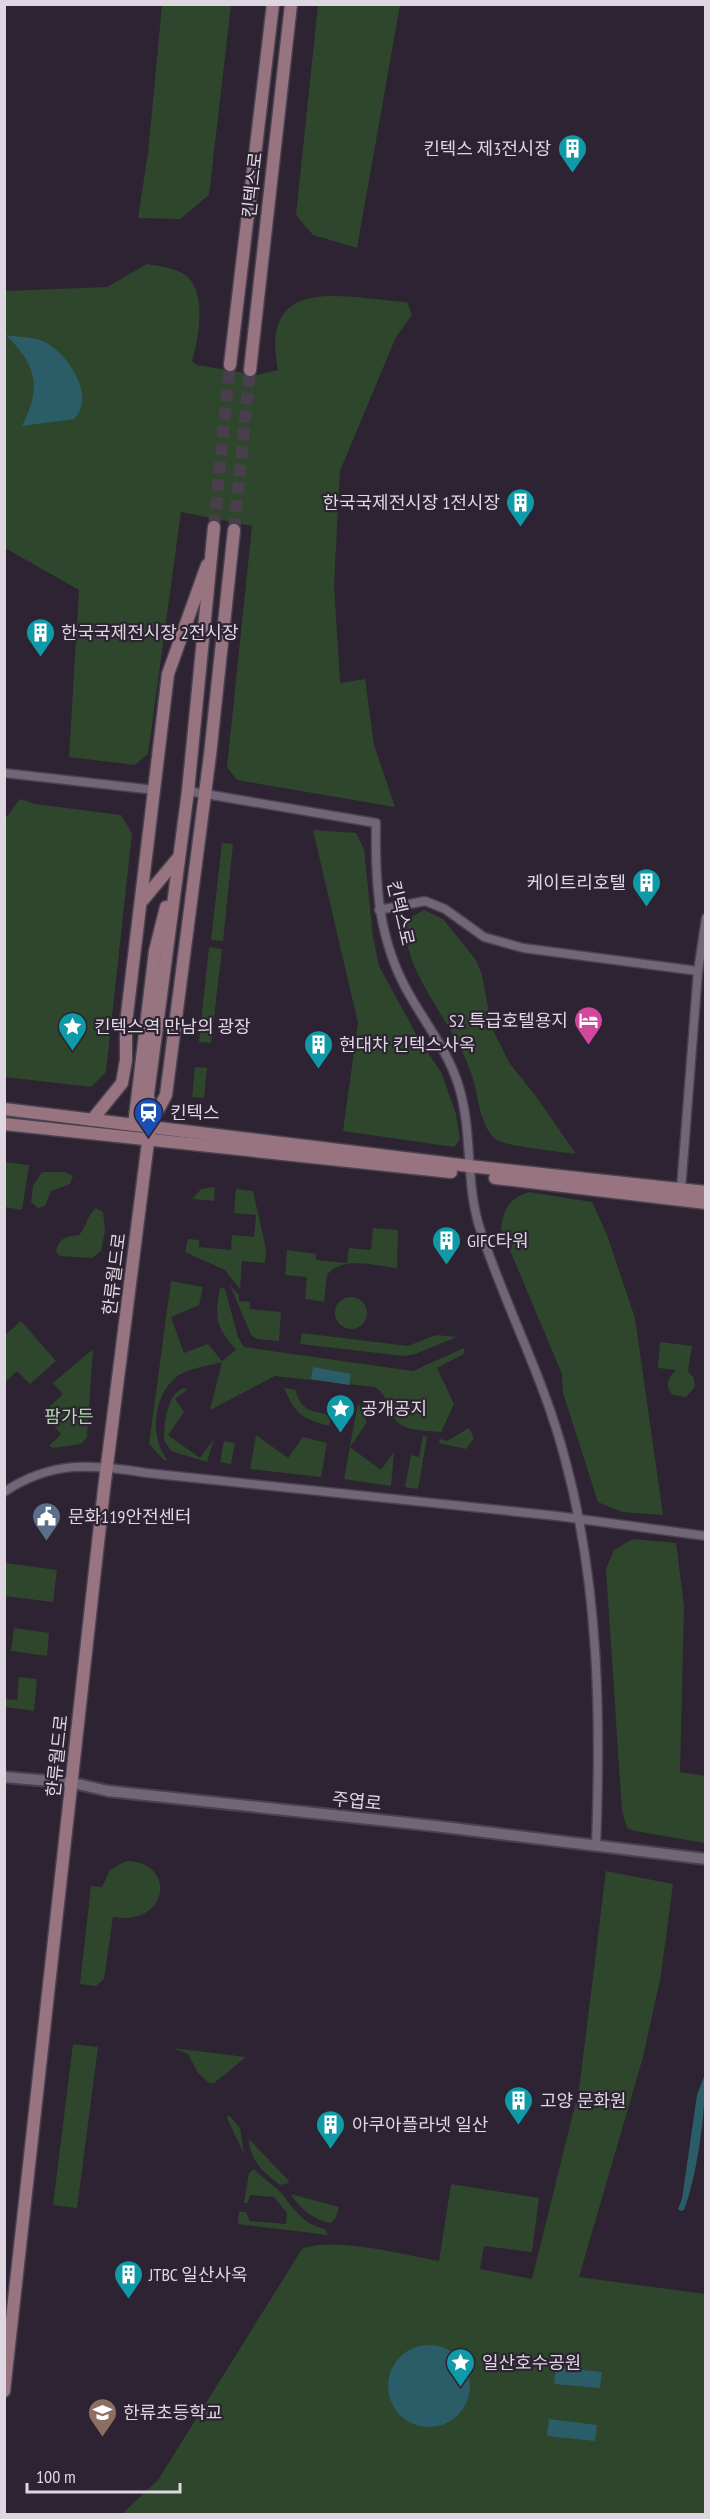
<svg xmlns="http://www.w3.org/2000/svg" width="710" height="2519" viewBox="0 0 710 2519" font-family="'PT Sans Narrow','Noto Sans KR',sans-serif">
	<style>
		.green { fill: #2e462c }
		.water { fill: #2b5d69 }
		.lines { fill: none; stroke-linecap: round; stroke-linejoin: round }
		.secondary-tunnel { stroke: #483e4c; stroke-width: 12; stroke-dasharray: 12 6; stroke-linecap: butt }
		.minor-casing { stroke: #49414e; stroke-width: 11 }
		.tertiary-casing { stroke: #49414e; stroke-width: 14 }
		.secondary-casing { stroke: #49414e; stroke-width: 15 }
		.minor { stroke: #716678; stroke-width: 8 }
		.tertiary { stroke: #716678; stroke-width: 10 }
		.secondary { stroke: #987380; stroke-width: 12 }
		.labels { text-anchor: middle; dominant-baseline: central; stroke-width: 4.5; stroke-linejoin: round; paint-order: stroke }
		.poi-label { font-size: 18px; fill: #ded7e2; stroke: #2d2332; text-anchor: start }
		.street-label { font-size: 18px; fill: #ded7e2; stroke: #2d2332 }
		.park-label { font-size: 18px; fill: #aedea9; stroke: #2d2332 }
	</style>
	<rect width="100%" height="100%" fill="#2d2332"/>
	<g class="green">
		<path d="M162,5H231L209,195L180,219L138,218L148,153Z"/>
		<path d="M318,5H400L357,248L313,235L296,215Z"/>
		<path d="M147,264C158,266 170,267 180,272C209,285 199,337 192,361L197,365L257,375L278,370C259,272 344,298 407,302L412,315L396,337L340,471L334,585L340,683L365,679L374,745L395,807L237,780L227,767L252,526L181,512L148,754L135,765L69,757L79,590L5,548V291L107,287Z"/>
		<path d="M20,799L35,804L121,815L132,833L106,1072L91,1087L5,1077V819Z"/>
		<path d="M313,830L356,833L364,849L373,937L379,966L421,1043L441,1072L456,1114L460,1140L454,1147L343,1131L358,1023Z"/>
		<path d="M222,843L233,844L223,941L211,940Z"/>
		<path d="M424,910L443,919L476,960L482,975L492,1028L510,1064L535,1095L576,1154C561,1152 503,1146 495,1139C479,1123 479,1099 473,1079C461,1039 433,1007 416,970C409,955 406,938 402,922Z"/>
		<path d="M209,947L222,949L211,1043L199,1042Z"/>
		<path d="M195,1067L207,1068L204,1098L192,1097Z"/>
		<path d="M5,1162L29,1165L22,1210L5,1207Z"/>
		<path d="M42,1172H65L73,1176L70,1184L51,1191L45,1206L38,1208L31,1202L33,1186Z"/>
		<path d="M215,1187L214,1201L192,1199L201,1189Z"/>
		<path d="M236,1189L253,1191L266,1249L265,1263L242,1261L240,1289L225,1270L185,1252L188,1239L199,1240V1247L231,1250L232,1235L254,1237L256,1215L234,1213Z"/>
		<path d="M529,1192L592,1202L607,1235L635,1318L663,1515L622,1512L598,1502L563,1393L562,1374L501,1229C504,1209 508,1199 529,1192Z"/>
		<path d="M96,1208L103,1212L105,1231L101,1251L92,1258L60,1256L56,1252C59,1238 66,1236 79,1235C87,1226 86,1217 96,1208Z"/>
		<path d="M373,1228L398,1230L397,1268C376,1266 342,1255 327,1275L324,1302L305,1299L307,1277L285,1275L287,1250L316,1254V1260L347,1263L349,1248L371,1250Z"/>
		<path d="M171,1281L203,1287L199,1305L171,1317L184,1353L208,1344L222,1361L236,1350C215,1324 215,1320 220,1287L225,1289L238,1337L244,1347L413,1371L464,1348V1354L437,1368L454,1404L441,1432C430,1431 413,1431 403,1426C387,1418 390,1395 375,1387L275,1376L210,1410L222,1362C208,1366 184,1369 174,1379C152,1399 150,1439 168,1461L164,1460L149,1444Z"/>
		<path d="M230,1285L239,1295V1301L250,1302V1309L281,1312L279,1341L257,1339L251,1335Z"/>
		<circle cx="351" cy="1313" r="16"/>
		<path d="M21,1321L56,1361L30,1384L17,1371L5,1382V1335Z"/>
		<path d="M302,1333L408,1346L436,1335L457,1337L415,1354L404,1356L300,1344Z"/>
		<path d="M660,1342L692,1346L688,1371L694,1378L695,1387L686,1397L673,1395C664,1386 668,1378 676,1370L658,1368Z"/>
		<path d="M93,1349L87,1437L81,1444L53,1448L49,1446L61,1434L43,1413L63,1394L53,1383Z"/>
		<path d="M184,1388L187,1390L175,1399L184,1412L168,1435L200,1458L214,1439L207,1462L171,1451L164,1440C164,1424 167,1393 184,1388Z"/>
		<path d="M284,1388L295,1390C303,1412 309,1410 331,1415L329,1426C300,1417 297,1416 284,1388Z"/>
		<path d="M358,1403L367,1422L350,1447L381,1470L394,1452L391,1486L344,1479Z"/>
		<path d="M469,1428L474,1438L466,1449L439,1443L440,1439L447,1441Z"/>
		<path d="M256,1435L288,1458L303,1437L327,1443L321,1477L250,1469Z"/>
		<path d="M423,1436L427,1437L418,1489L405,1487L411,1455L419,1457Z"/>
		<path d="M224,1441L235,1443L231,1464L220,1462Z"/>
		<path d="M633,1539L676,1543L684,1606L680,1772L705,1776V1843L635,1831L627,1828L622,1811L606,1569L614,1550Z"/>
		<path d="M5,1563L57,1570L53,1602L5,1596Z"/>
		<path d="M14,1628L49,1633L47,1656L11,1651Z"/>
		<path d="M19,1677L37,1679L34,1711L5,1707V1699L17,1700Z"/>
		<path d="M126,1861C177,1861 170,1927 113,1917L104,1979L96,1986L80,1984L91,1886L102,1887L110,1870Z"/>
		<path d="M606,1871L673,1884L661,1975L643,2057L579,2277L705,2294V2514H122L158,2480L302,2249C333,2236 405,2255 439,2261L451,2184L539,2198L532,2252L484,2246L480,2269L532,2279L579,2089Z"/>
		<path d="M73,2044L98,2047L77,2208L53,2205Z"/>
		<path d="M173,2048L246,2057L214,2083H209L198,2073L188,2054Z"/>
		<path d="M229,2115L240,2128L244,2154L227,2118Z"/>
		<path d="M249,2139L289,2181L288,2183L280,2185C264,2173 249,2160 249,2139Z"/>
		<path d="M254,2169C262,2178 274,2185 282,2194C294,2209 304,2225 325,2229L328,2235L238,2224L239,2212H246L250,2221L286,2224L287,2213L274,2197L250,2195L248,2203H244L249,2173Z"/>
		<path d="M291,2194L339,2207L336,2217L331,2223C316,2222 297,2206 291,2194Z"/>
	</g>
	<g class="water">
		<path d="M6,335C17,337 33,337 43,341C67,352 97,397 74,419L22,426C42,387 37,366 6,335Z"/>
		<path d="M313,1367L351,1374L349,1385L311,1379Z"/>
		<path d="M705,2074C706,2110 697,2177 684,2210L681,2211L678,2209L682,2199L697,2095Z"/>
		<circle cx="429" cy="2386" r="41"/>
		<path d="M556,2367L602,2372L600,2388L554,2384Z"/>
		<path d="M549,2419L597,2425L595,2441L547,2436Z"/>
	</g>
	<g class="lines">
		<g class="secondary-tunnel">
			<path d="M214,527L230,365"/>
			<path d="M234,530L250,370"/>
		</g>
		<defs>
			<g id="minor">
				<path d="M4,773L155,790"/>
				<path d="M188,791L376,823C375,884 378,940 409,994C427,1026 448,1051 459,1087C473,1133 465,1183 480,1229C506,1308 544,1378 565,1459C599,1585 601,1717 596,1846"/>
				<path d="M379,910L425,901L445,909L484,937L523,948L698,971L681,1189"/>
				<path d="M698,971L706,918"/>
				<path d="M4,1492C52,1460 93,1464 147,1473L557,1516L706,1536"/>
			</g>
			<path id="tertiary" d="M4,1777L73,1783L108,1791L435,1826L706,1859"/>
			<g id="secondary">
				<path d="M230,365L273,4"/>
				<path d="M250,370L291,4"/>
				<path d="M143,900L178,858"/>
				<path d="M4,1109L469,1166L706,1192"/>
				<path d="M92,1120L122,1083L126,1060V1023L168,674L207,565"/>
				<path d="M4,1124L451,1172"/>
				<path d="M134,1125L155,951L166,907"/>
				<path d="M150,1125L166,1095L210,755L234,530"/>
				<path d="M495,1178L706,1203"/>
				<path d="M4,2391L104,1489L150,1126L148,1094L188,791L214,527"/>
			</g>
		</defs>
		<use href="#minor" class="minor-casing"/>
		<use href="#tertiary" class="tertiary-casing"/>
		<use href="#secondary" class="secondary-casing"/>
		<use href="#minor" class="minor"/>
		<use href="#tertiary" class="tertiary"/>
		<use href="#secondary" class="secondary"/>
	</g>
	<defs>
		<symbol id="building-pin" viewBox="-11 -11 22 30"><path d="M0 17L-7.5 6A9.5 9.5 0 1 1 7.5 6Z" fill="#0f9aa8" stroke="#2d2332"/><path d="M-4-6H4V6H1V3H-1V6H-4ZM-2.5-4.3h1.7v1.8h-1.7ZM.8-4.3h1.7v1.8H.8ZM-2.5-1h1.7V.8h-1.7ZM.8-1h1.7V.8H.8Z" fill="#fff"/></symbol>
		<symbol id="hotel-pin" viewBox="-11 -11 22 30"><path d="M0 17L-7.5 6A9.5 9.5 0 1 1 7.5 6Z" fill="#d1479c" stroke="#2d2332"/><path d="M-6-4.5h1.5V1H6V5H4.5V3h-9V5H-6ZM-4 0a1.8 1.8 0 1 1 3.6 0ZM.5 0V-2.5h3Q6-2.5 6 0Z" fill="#fff"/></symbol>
		<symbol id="sight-pin" viewBox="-11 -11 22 30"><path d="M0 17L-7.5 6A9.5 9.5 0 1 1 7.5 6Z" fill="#0f9aa8" stroke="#2d2332"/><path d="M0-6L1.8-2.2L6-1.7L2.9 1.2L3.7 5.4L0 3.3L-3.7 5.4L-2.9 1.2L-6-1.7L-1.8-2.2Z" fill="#fff"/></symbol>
		<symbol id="station-pin" viewBox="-11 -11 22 30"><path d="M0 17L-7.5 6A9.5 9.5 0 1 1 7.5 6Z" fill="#1a4fb4" stroke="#2d2332"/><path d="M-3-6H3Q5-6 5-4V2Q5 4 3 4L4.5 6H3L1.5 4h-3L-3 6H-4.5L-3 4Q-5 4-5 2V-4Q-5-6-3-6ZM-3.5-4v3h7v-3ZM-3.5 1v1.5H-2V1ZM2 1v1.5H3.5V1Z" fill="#fff"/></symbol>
		<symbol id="civic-pin" viewBox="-11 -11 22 30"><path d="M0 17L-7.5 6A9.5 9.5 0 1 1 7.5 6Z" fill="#5c6f8a" stroke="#2d2332"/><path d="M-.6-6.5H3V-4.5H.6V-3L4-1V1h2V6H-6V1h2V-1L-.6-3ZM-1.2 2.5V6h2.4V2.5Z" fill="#fff"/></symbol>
		<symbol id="school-pin" viewBox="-11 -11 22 30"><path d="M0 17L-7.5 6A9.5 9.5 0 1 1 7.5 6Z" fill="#8d6e63" stroke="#2d2332"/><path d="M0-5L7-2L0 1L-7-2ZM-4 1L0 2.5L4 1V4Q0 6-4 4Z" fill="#fff"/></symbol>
	</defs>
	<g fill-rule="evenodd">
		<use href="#building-pin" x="556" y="132" width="33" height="45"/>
		<use href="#building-pin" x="504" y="486" width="33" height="45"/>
		<use href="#building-pin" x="24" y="616" width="33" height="45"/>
		<use href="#building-pin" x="630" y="866" width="33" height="45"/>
		<use href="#hotel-pin" x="572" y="1004" width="33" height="45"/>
		<use href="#sight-pin" x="56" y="1010" width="33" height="45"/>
		<use href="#building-pin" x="302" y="1028" width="33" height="45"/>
		<use href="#station-pin" x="132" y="1096" width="33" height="45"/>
		<use href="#building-pin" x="430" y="1224" width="33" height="45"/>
		<use href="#sight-pin" x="324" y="1392" width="33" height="45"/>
		<use href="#civic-pin" x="30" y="1500" width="33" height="45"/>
		<use href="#building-pin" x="502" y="2084" width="33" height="45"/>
		<use href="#building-pin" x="314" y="2108" width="33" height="45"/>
		<use href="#building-pin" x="112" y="2258" width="33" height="45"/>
		<use href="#sight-pin" x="444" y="2346" width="33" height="45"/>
		<use href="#school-pin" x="86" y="2396" width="33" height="45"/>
	</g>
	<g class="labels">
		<g class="poi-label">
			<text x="551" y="148" text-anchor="end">킨텍스 제3전시장</text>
			<text x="500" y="502" text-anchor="end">한국국제전시장 1전시장</text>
			<text x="61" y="632">한국국제전시장 2전시장</text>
			<text x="626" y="882" text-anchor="end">케이트리호텔</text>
			<text x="568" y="1020" text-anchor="end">S2 특급호텔용지</text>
			<text x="94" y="1026">킨텍스역 만남의 광장</text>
			<text x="339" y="1044">현대차 킨텍스사옥</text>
			<text x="170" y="1112">킨텍스</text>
			<text x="467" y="1240">GIFC타워</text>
			<text x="361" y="1408">공개공지</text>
			<text x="68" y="1516">문화119안전센터</text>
			<text x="540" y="2100">고양 문화원</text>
			<text x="352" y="2124">아쿠아플라넷 일산</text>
			<text x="149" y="2274">JTBC 일산사옥</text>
			<text x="482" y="2362">일산호수공원</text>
			<text x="123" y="2412">한류초등학교</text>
		</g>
		<g class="street-label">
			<text transform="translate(252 185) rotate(-84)">킨텍스로</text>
			<text transform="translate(401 913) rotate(77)">킨텍스로</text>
			<text transform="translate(114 1274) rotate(-83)">한류월드로</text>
			<text transform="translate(57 1756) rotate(-84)">한류월드로</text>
			<text transform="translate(357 1801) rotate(6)">주엽로</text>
		</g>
		<g class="park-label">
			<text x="69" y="1416">팜가든</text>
		</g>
	</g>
	<rect width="710" height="2519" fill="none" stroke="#ded7e2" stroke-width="12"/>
	<path d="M27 2483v9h153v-9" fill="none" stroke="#ded7e2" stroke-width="3"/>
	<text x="36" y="2483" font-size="18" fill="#ded7e2" stroke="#2d2332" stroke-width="4.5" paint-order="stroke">100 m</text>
</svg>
